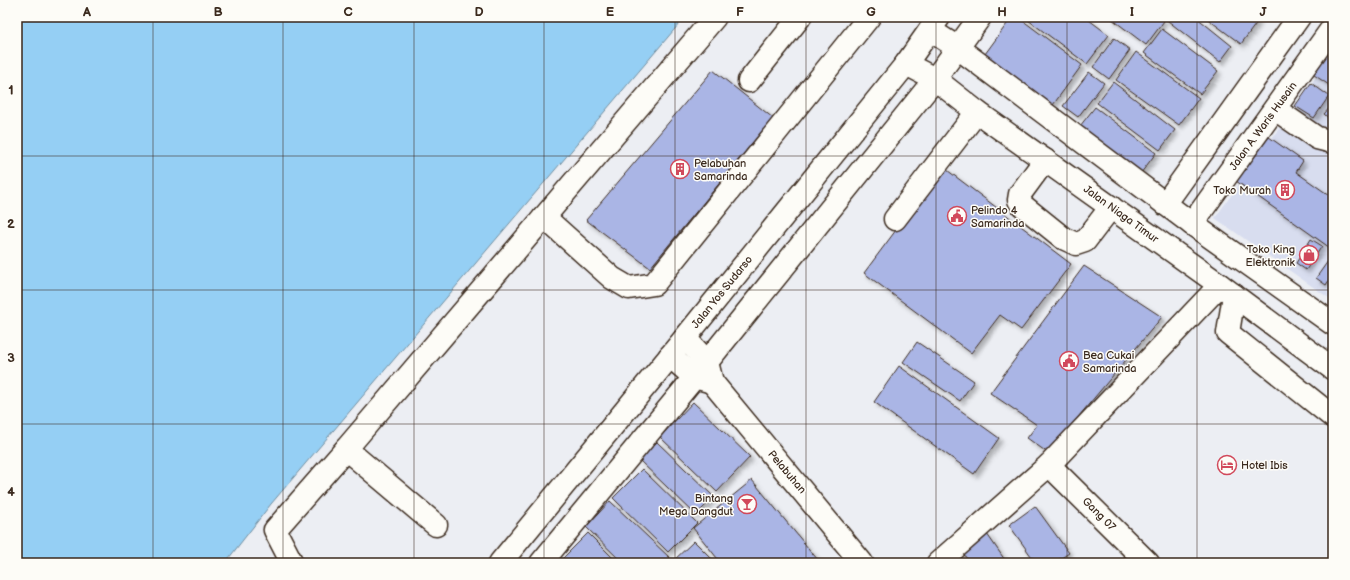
<svg xmlns="http://www.w3.org/2000/svg" width="1350" height="580" viewBox="0 0 1350 580" font-family="'Balsamiq Sans',sans-serif">
	<style>
		.built { fill: #d8ddef }
		.water { fill: #95cff4; stroke: #718d9e }
		.building { fill: #aab5e5; stroke: #3b2a1e; filter: url(#shadow) }
		.lines { fill: none; stroke-linecap: round; stroke-linejoin: round }
		.minor-casing { stroke: #3b2a1e; stroke-width: 25 }
		.major-casing { stroke: #3b2a1e; stroke-width: 25 }
		.highway-casing { stroke: #3b2a1e; stroke-width: 25 }
		.minor { stroke: #fdfcf7; stroke-width: 22 }
		.major { stroke: #fdfcf7; stroke-width: 22 }
		.highway { stroke: #fdfcf7; stroke-width: 22 }
		.grid { fill: none; stroke: #3b2a1e; stroke-width: 1; stroke-opacity: 0.55 }
		.labels { text-anchor: middle; dominant-baseline: central; stroke-width: 3; stroke-linejoin: round; paint-order: stroke }
		.street-label { font-size: 11px; fill: #3b2a1e; stroke: #fdfcf7 }
		.poi-label { font-size: 11px; fill: #3b2a1e; stroke: #fdfcf7; text-anchor: start }
		.neatline { fill: none; stroke: #3b2a1e; stroke-width: 1.5 }
		.grid-label { font-size: 13px; text-anchor: middle; font-weight: bold; fill: #3b2a1e }
	</style>
	<defs>
		<filter id="shadow"><feDropShadow dx="3.5" dy="3.5" stdDeviation="2" flood-color="#0004"/></filter>
	</defs>
	<rect width="100%" height="100%" fill="#eceef3"/>
	<filter id="ink" filterUnits="userSpaceOnUse"><feTurbulence type="fractalNoise" baseFrequency=".025" numOctaves="2"/><feDisplacementMap in="SourceGraphic" scale="8" xChannelSelector="R" yChannelSelector="G"/><feConvolveMatrix kernelMatrix="1 2 1 2 8 2 1 2 1" color-interpolation-filters="sRGB"/></filter>
	<g filter="url(#ink)">
		<path class="built" d="M1333,53V301L1215,218Z"/>
		<path class="water" d="M17,17H685L271,504L225,563H17Z"/>
		<g class="building">
			<path d="M1012,17H1018L1082,65L1053,105L985,54Z"/>
			<path d="M1024,17H1085L1109,35L1087,64Z"/>
			<path d="M1113,17H1159L1164,21L1146,45L1112,19Z"/>
			<path d="M1163,17H1196L1232,46L1220,62Z"/>
			<path d="M1205,17H1253L1258,21L1241,44Z"/>
			<path d="M1162,29L1218,71L1200,94L1144,53Z"/>
			<path d="M1114,38L1130,50L1109,79L1093,67Z"/>
			<path d="M1330,45L1333,47L1332,87L1311,73Z"/>
			<path d="M1136,52L1199,98L1179,125L1116,80Z"/>
			<path d="M713,70L773,118L650,268L586,220Z"/>
			<path d="M1089,72L1104,83L1078,117L1063,106Z"/>
			<path d="M1113,82L1175,130L1160,150L1097,103Z"/>
			<path d="M1311,83L1329,96L1314,118L1295,106Z"/>
			<path d="M1333,104V122L1324,114Z"/>
			<path d="M1095,107L1156,153L1141,173L1080,126Z"/>
			<path d="M1269,137L1303,161L1296,172L1333,198V250L1236,181Z"/>
			<path d="M943,167L1071,264L1021,330L1000,315L971,353L864,273Z"/>
			<path d="M1311,239L1322,246L1306,270L1296,263Z"/>
			<path d="M1333,254V274L1326,285L1316,278Z"/>
			<path d="M1084,266L1162,317L1048,453L1027,438L1037,425L990,393Z"/>
			<path d="M917,342L974,381L960,401L903,362Z"/>
			<path d="M899,366L999,438L974,474L874,402Z"/>
			<path d="M693,402L750,457L717,492L660,437Z"/>
			<path d="M657,442L714,497L696,515L639,460Z"/>
			<path d="M642,469L697,523L668,552L613,498Z"/>
			<path d="M752,480L818,560L815,563H721L693,528Z"/>
			<path d="M610,501L670,558L665,563H623L586,527Z"/>
			<path d="M1035,506L1069,553L1054,563H1036L1009,525Z"/>
			<path d="M588,533L618,563H558Z"/>
			<path d="M987,534L1007,563H970L962,552Z"/>
			<path d="M694,541L716,563H671Z"/>
		</g>
		<g class="lines">
			<defs>
				<g id="minor">
					<path d="M749,81L800,17"/>
					<path d="M1275,109L1317,138L1333,142"/>
					<path d="M1045,160L1020,194L1019,200L1022,205L1063,238L1076,244L1085,241L1111,207"/>
					<path d="M1165,204L1299,17"/>
					<path d="M544,217L612,278L629,288L654,284L869,17"/>
					<path d="M895,219L977,112"/>
					<path d="M1192,224L1333,27"/>
					<path d="M1234,295L1228,333L1333,417"/>
					<path d="M685,338L707,362L712,382L862,563"/>
					<path d="M670,356L694,377L712,382"/>
					<path d="M1049,465L1148,563"/>
					<path d="M436,525L346,449L715,17"/>
					<path d="M292,563L275,530L346,449"/>
					<path d="M938,563L1049,465L1220,285"/>
				</g>
				<g id="major">
					<path d="M930,30L958,48L1192,224L1333,324"/>
					<path d="M906,64L935,79L977,112L1220,285L1333,369"/>
				</g>
				<g id="highway">
					<path d="M500,563L685,338L906,64L939,17"/>
					<path d="M541,563L707,362L935,79L980,17"/>
				</g>
			</defs>
			<use href="#minor" class="minor-casing"/>
			<use href="#major" class="major-casing"/>
			<use href="#highway" class="highway-casing"/>
			<use href="#minor" class="minor"/>
			<use href="#major" class="major"/>
			<use href="#highway" class="highway"/>
		</g>
	</g>
	<path class="grid" d="M153,17V563M283,17V563M414,17V563M544,17V563M675,17V563M806,17V563M936,17V563M1067,17V563M1197,17V563M17,156H1333M17,290H1333M17,424H1333"/>
	<defs>
		<symbol id="building-ring" viewBox="-11 -11 22 22"><circle r="9.5" fill="#fdfcf7" stroke="#d1495b" stroke-width="1.5"/><path d="M-4-6H4V6H1V3H-1V6H-4ZM-2.5-4.3h1.7v1.8h-1.7ZM.8-4.3h1.7v1.8H.8ZM-2.5-1h1.7V.8h-1.7ZM.8-1h1.7V.8H.8Z" fill="#d1495b"/></symbol>
		<symbol id="civic-ring" viewBox="-11 -11 22 22"><circle r="9.5" fill="#fdfcf7" stroke="#d1495b" stroke-width="1.5"/><path d="M-.6-6.5H3V-4.5H.6V-3L4-1V1h2V6H-6V1h2V-1L-.6-3ZM-1.2 2.5V6h2.4V2.5Z" fill="#d1495b"/></symbol>
		<symbol id="shop-ring" viewBox="-11 -11 22 22"><circle r="9.5" fill="#fdfcf7" stroke="#d1495b" stroke-width="1.5"/><path d="M-5-2.5h2.3a2.7 3.5 0 0 1 5.4 0H5L5.5 6h-11ZM-1.5-2.5h3a1.5 2.3 0 0 0-3 0Z" fill="#d1495b"/></symbol>
		<symbol id="hotel-ring" viewBox="-11 -11 22 22"><circle r="9.5" fill="#fdfcf7" stroke="#d1495b" stroke-width="1.5"/><path d="M-6-4.5h1.5V1H6V5H4.5V3h-9V5H-6ZM-4 0a1.8 1.8 0 1 1 3.6 0ZM.5 0V-2.5h3Q6-2.5 6 0Z" fill="#d1495b"/></symbol>
		<symbol id="bar-ring" viewBox="-11 -11 22 22"><circle r="9.5" fill="#fdfcf7" stroke="#d1495b" stroke-width="1.5"/><path d="M-6-5H6L.8 .8V4.5H3.5V6h-7V4.5H-.8V.8Z" fill="#d1495b"/></symbol>
	</defs>
	<g fill-rule="evenodd">
		<use href="#building-ring" x="669" y="158" width="22" height="22"/>
		<use href="#building-ring" x="1274" y="179" width="22" height="22"/>
		<use href="#civic-ring" x="946" y="205" width="22" height="22"/>
		<use href="#shop-ring" x="1298" y="244" width="22" height="22"/>
		<use href="#civic-ring" x="1058" y="350" width="22" height="22"/>
		<use href="#hotel-ring" x="1216" y="454" width="22" height="22"/>
		<use href="#bar-ring" x="736" y="493" width="22" height="22"/>
	</g>
	<g class="labels">
		<g class="street-label">
			<text transform="translate(1263 126) rotate(-54)">Jalan A. Waris Husain</text>
			<text transform="translate(1121 214) rotate(36)">Jalan Niaga Timur</text>
			<text transform="translate(722 292) rotate(-51)">Jalan Yos Sudarso</text>
			<text transform="translate(787 472) rotate(50)">Pelabuhan</text>
			<text transform="translate(1099 514) rotate(45)">Gang 07</text>
		</g>
		<g class="poi-label">
			<text x="694" y="163">Pelabuhan<tspan x="694" dy="13">Samarinda</tspan></text>
			<text x="1271" y="190" text-anchor="end">Toko Murah</text>
			<text x="971" y="210">Pelindo 4<tspan x="971" dy="13">Samarinda</tspan></text>
			<text x="1295" y="249" text-anchor="end">Toko King<tspan x="1295" dy="13">Elektronik</tspan></text>
			<text x="1083" y="355">Bea Cukai<tspan x="1083" dy="13">Samarinda</tspan></text>
			<text x="1241" y="465">Hotel Ibis</text>
			<text x="733" y="498" text-anchor="end">Bintang<tspan x="733" dy="13">Mega Dangdut</tspan></text>
		</g>
	</g>
	<rect width="1350" height="580" fill="none" stroke="#fdfcf7" stroke-width="44"/>
	<rect x="22" y="22" width="1306" height="536" class="neatline"/>
	<g class="grid-label">
		<text x="87" y="16">A</text>
		<text x="218" y="16">B</text>
		<text x="348" y="16">C</text>
		<text x="479" y="16">D</text>
		<text x="610" y="16">E</text>
		<text x="740" y="16">F</text>
		<text x="871" y="16">G</text>
		<text x="1002" y="16">H</text>
		<text x="1132" y="16">I</text>
		<text x="1263" y="16">J</text>
		<text x="11" y="94">1</text>
		<text x="11" y="228">2</text>
		<text x="11" y="362">3</text>
		<text x="11" y="496">4</text>
	</g>
</svg>
